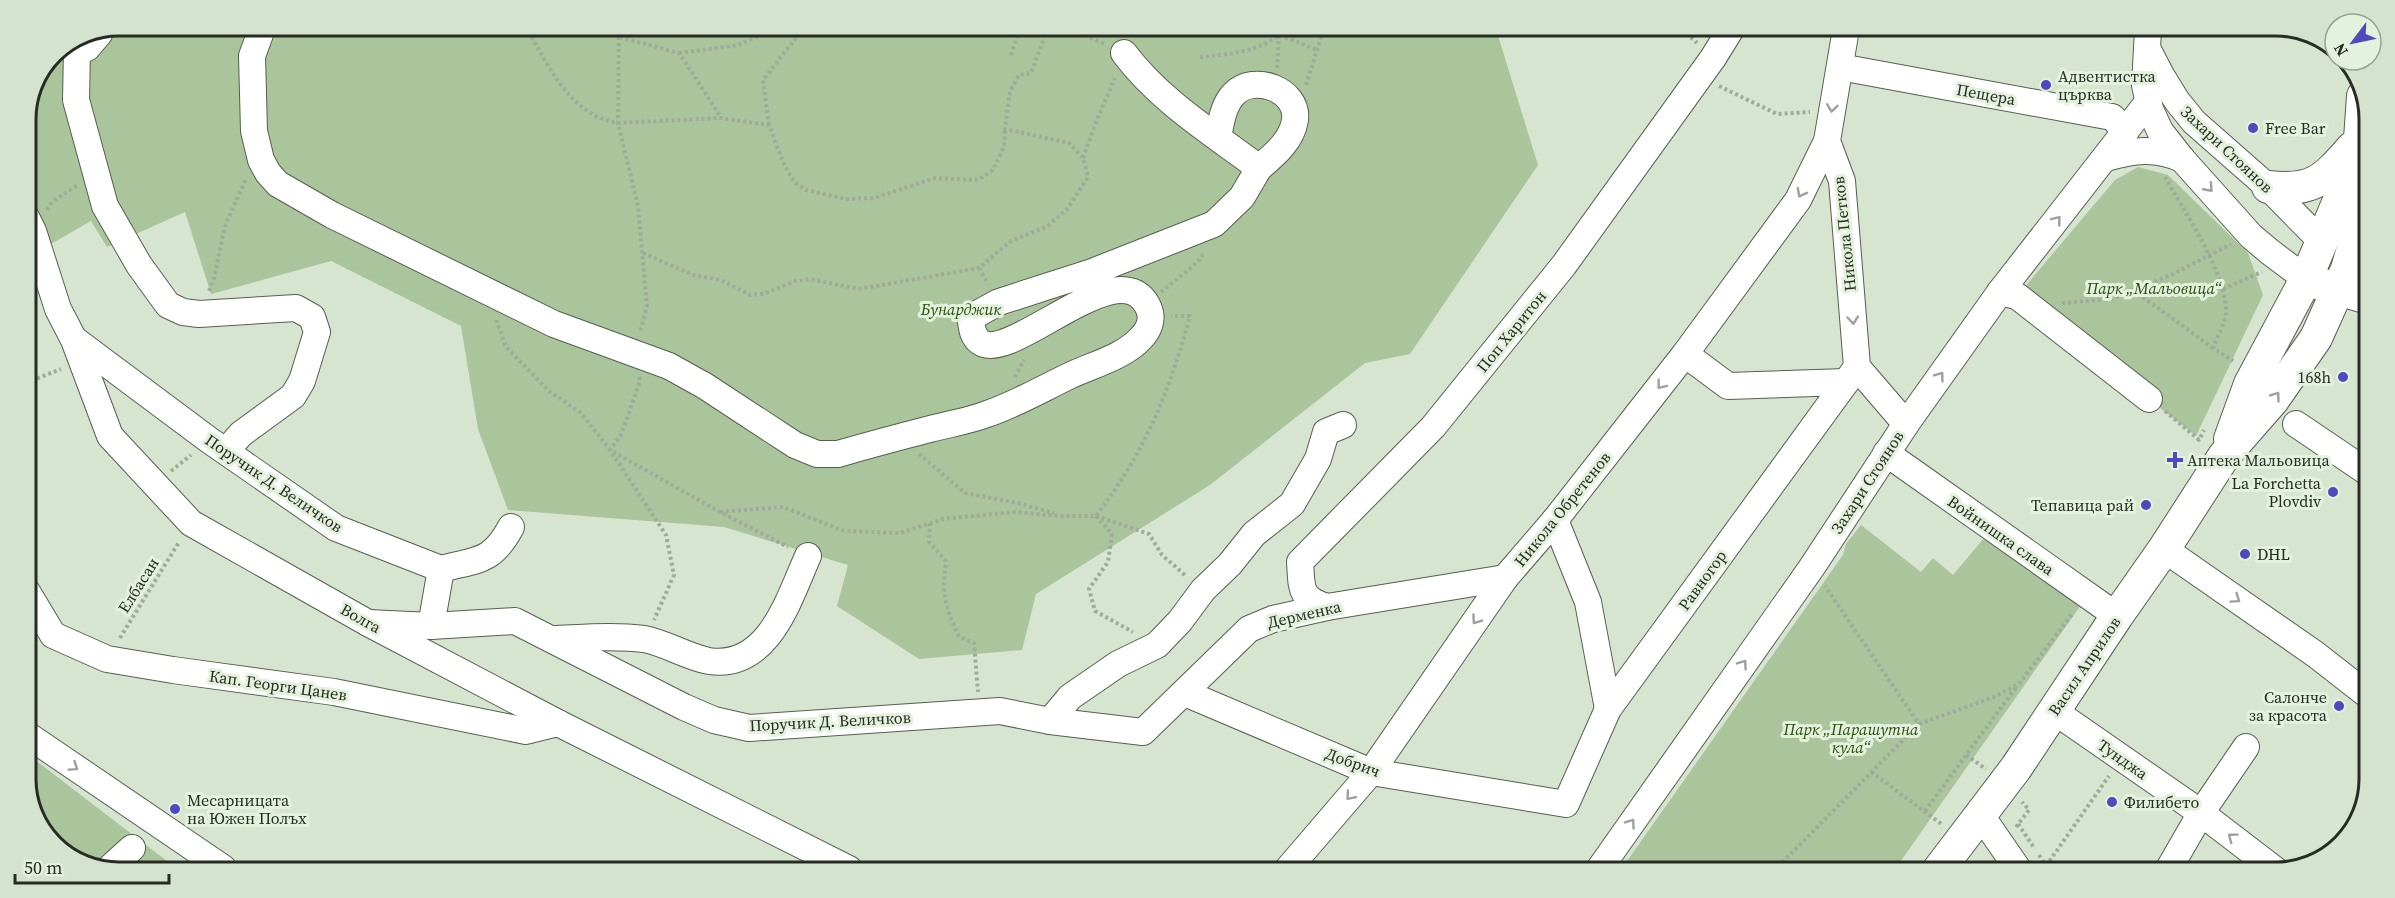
<svg xmlns="http://www.w3.org/2000/svg" width="2395" height="898" viewBox="0 0 2395 898" font-family="'Source Serif 4',serif">
	<style>
		.green { fill: #aac49b }
		.lines { fill: none; stroke-linecap: round; stroke-linejoin: round }
		.minor-casing { stroke: #54604e; stroke-width: 28 }
		.major-casing { stroke: #54604e; stroke-width: 34 }
		.path { stroke: #9fab9a; stroke-width: 4; stroke-dasharray: 3 3; stroke-linecap: butt }
		.minor { stroke: #fff; stroke-width: 26 }
		.major { stroke: #fff; stroke-width: 32 }
		.oneway { stroke: #9da09c }
		.poi-dot { fill: #5048bf; stroke: #e4f2dd; stroke-width: 2 }
		.labels { text-anchor: middle; dominant-baseline: central; stroke-width: 6; stroke-linejoin: round; paint-order: stroke }
		.poi-label { font-size: 16px; fill: #262b23; stroke: #e4f2dd; text-anchor: start }
		.street-label { font-size: 16px; fill: #262b23; stroke: #e4f2dd }
		.park-label { font-size: 16px; font-style: italic; fill: #2a4c0d; stroke: #e4f2dd }
		.rim { fill: none; stroke: #262b23; stroke-width: 3 }
	</style>
	<rect width="100%" height="100%" fill="#d7e5d0"/>
	<g class="green">
		<path d="M119,26L1496,29L1538,165L1410,354L1365,363L1210,485L1036,594L1022,650L919,659L837,606L848,565L724,527L508,510L478,429L461,326L331,261L211,294L185,212L107,247L91,221L44,248L26,200V113L53,53Z"/>
		<path d="M2138,167L2168,175L2248,253L2263,295L2196,436L2017,296L2115,180Z"/>
		<path d="M1861,525L1921,572L1933,558L1953,575L1985,537L2081,605L1893,872L1620,871L1843,555L1846,544Z"/>
		<path d="M26,753L176,868L88,867L45,836L26,786Z"/>
	</g>
	<g class="lines">
		<defs>
			<g id="minor">
				<path d="M263,26L252,56L254,131L261,160L268,173L278,184L332,215L554,324L669,366L705,386L795,445L817,454H838C869,445 899,437 930,429C949,424 969,421 987,414C1016,404 1042,389 1069,376C1092,365 1124,357 1141,338C1149,330 1153,319 1149,309C1122,245 1012,365 980,342C973,337 972,329 971,322L977,314L999,302L1092,272L1214,224L1242,197L1259,168C1212,133 1159,100 1124,53"/>
				<path d="M1846,29L1827,141L1842,181L1857,367L1906,424"/>
				<path d="M2148,30L2145,85L2150,109L2160,131L2182,159L2251,236L2270,252L2306,279"/>
				<path d="M72,45L77,49L87,48L99,34"/>
				<path d="M2147,48L2161,75L2177,101L2194,122L2268,187L2322,242"/>
				<path d="M77,49L76,100L105,206L139,265L168,305L183,312L199,314L296,308L312,317L317,332L302,381L293,396L241,434L226,451"/>
				<path d="M1840,67L2112,117L2126,131"/>
				<path d="M1218,137C1221,123 1223,105 1234,94C1254,73 1299,90 1295,120C1292,141 1273,156 1259,168"/>
				<path d="M2106,158C2134,150 2155,147 2182,159"/>
				<path d="M26,217L33,231L58,309L74,340L110,436L191,523L368,623L558,723L849,869"/>
				<path d="M2000,292L2017,296L2149,399"/>
				<path d="M75,340L209,440L336,528L441,569"/>
				<path d="M1685,354L1728,386L1846,382"/>
				<path d="M2296,424L2367,472"/>
				<path d="M1886,453L2117,616"/>
				<path d="M1555,520L1588,602L1608,709"/>
				<path d="M2164,549L2315,654L2365,693"/>
				<path d="M441,569C477,559 491,564 511,527"/>
				<path d="M26,590L53,635L107,659L173,670L334,692L526,731L558,723"/>
				<path d="M1327,607C1299,598 1302,589 1300,562L1433,427L1564,265L1713,58L1731,29"/>
				<path d="M368,623L431,626L515,621L684,707L714,720L749,728L1000,711L1050,721L1143,732L1249,629L1273,619L1327,607L1505,578"/>
				<path d="M431,626L441,569"/>
				<path d="M552,639C582,638 614,635 644,639C666,643 687,657 709,661C769,670 789,598 808,556"/>
				<path d="M1185,693L1371,772L1566,804L1608,709L1857,367"/>
				<path d="M2054,711L2201,813L2278,872"/>
				<path d="M1050,721L1070,697L1118,664L1157,645L1180,621L1203,590L1230,564L1254,534L1292,504L1318,459L1326,432L1343,425"/>
				<path d="M26,734L223,868"/>
				<path d="M1980,814L2020,872"/>
				<path d="M111,867L132,848"/>
				<path d="M1287,870L1371,772L1505,578L1555,520L1685,354L1798,200L1827,141"/>
				<path d="M1598,871L1812,567L1906,424L2000,292L2148,102"/>
				<path d="M2167,872L2201,813L2246,747"/>
			</g>
			<g id="major">
				<path d="M2268,187C2313,192 2324,180 2352,148"/>
				<path d="M2317,283L2368,298"/>
				<path d="M2230,439L2250,384L2306,279L2340,198L2360,139L2363,96"/>
				<path d="M1937,872L2016,768L2117,616L2164,549L2224,456L2273,400L2316,338L2347,269L2369,194"/>
			</g>
		</defs>
		<use href="#minor" class="minor-casing"/>
		<use href="#major" class="major-casing"/>
		<g class="path">
			<path d="M530,26L529,33C551,70 572,116 618,123L721,118L769,125L783,162L794,182L806,190L846,199L874,198L935,178L978,180L993,170L1004,147L1005,129"/>
			<path d="M614,27L619,37L679,53L721,117"/>
			<path d="M1068,28L1105,44"/>
			<path d="M1204,28L1208,30L1215,28"/>
			<path d="M1263,28L1317,50"/>
			<path d="M462,29L496,35L529,33"/>
			<path d="M1682,29L1697,43"/>
			<path d="M619,37L618,123L638,206L647,306L640,332"/>
			<path d="M679,53L738,45L767,32L804,27"/>
			<path d="M1011,55L1020,28"/>
			<path d="M1200,57C1228,54 1255,53 1279,35L1280,28"/>
			<path d="M1277,68L1279,35"/>
			<path d="M1306,85L1324,28"/>
			<path d="M1719,86L1777,114L1810,112"/>
			<path d="M769,125L763,80L803,29"/>
			<path d="M1083,158L1096,122L1115,78"/>
			<path d="M2165,177C2184,211 2227,274 2226,313C2225,324 2217,337 2213,348L2233,361"/>
			<path d="M47,210L53,201L78,185"/>
			<path d="M643,253L693,275L721,280L750,295L764,294L795,281L810,279L859,289L979,268L1011,241L1048,226L1067,209L1088,177L1083,158L1069,143L1005,129L1010,91L1019,75L1031,73L1048,28"/>
			<path d="M979,268L988,284"/>
			<path d="M2223,289L2262,272"/>
			<path d="M2133,290L2213,348"/>
			<path d="M209,291L214,278L225,226L246,179"/>
			<path d="M1161,292L1198,262L1204,252"/>
			<path d="M2062,303L2112,299L2173,274L2231,244"/>
			<path d="M496,320L506,347L549,391L581,413L610,450L720,512L788,547"/>
			<path d="M639,377L640,381L621,435L610,450L666,535L674,575L654,620"/>
			<path d="M1015,377L1024,360"/>
			<path d="M26,383L61,369"/>
			<path d="M2165,411L2199,440L2204,430"/>
			<path d="M919,454L965,493L1018,503L1054,513"/>
			<path d="M171,471L191,455"/>
			<path d="M720,512L783,507L844,531L900,533L943,519L1015,512L1060,516H1096C1145,452 1169,393 1190,316H1171"/>
			<path d="M1096,516L1112,534L1108,562L1089,589L1095,611L1133,632"/>
			<path d="M1096,516L1149,534L1162,555L1186,576"/>
			<path d="M930,523L929,542L946,561C942,596 944,604 959,637L974,643L978,692"/>
			<path d="M120,638L179,542"/>
			<path d="M1919,724L1994,697L2019,684L2073,613"/>
			<path d="M1966,755L1986,769"/>
			<path d="M1871,772L1943,825"/>
			<path d="M1925,811L2017,686"/>
			<path d="M2018,824L2035,849"/>
			<path d="M2016,827L2029,810L2022,802"/>
			<path d="M2039,855L2050,872"/>
			<path d="M2046,866L2109,776"/>
			<path d="M1774,871L1919,724L1825,586"/>
		</g>
		<use href="#minor" class="minor"/>
		<use href="#major" class="major"/>
	</g>
	<defs><path id="oneway-chevron" d="M-2-3.5L2.5 0L-2 3.5" fill="none" stroke-width="1.6" stroke-linecap="round" stroke-linejoin="round" transform="scale(1.5)"/></defs>
	<g class="oneway">
		<use href="#oneway-chevron" transform="translate(1832 108) rotate(98)"/>
		<use href="#oneway-chevron" transform="translate(2209 188) rotate(48)"/>
		<use href="#oneway-chevron" transform="translate(1801 193) rotate(118)"/>
		<use href="#oneway-chevron" transform="translate(2057 220) rotate(-52)"/>
		<use href="#oneway-chevron" transform="translate(1853 320) rotate(85)"/>
		<use href="#oneway-chevron" transform="translate(1940 376) rotate(-54)"/>
		<use href="#oneway-chevron" transform="translate(1661 385) rotate(128)"/>
		<use href="#oneway-chevron" transform="translate(2276 396) rotate(-54)"/>
		<use href="#oneway-chevron" transform="translate(2236 599) rotate(35)"/>
		<use href="#oneway-chevron" transform="translate(1476 620) rotate(125)"/>
		<use href="#oneway-chevron" transform="translate(1743 664) rotate(-55)"/>
		<use href="#oneway-chevron" transform="translate(74 767) rotate(34)"/>
		<use href="#oneway-chevron" transform="translate(1350 796) rotate(130)"/>
		<use href="#oneway-chevron" transform="translate(1631 823) rotate(-55)"/>
		<use href="#oneway-chevron" transform="translate(2232 837) rotate(-143)"/>
	</g>
	<g class="poi-dot">
		<circle cx="2046" cy="85" r="6"/>
		<circle cx="2253" cy="128" r="6"/>
		<circle cx="2343" cy="377" r="6"/>
		<path d="M2172 451h6v6h6v6h-6v6h-6v-6h-6v-6h6z"/>
		<circle cx="2333" cy="492" r="6"/>
		<circle cx="2146" cy="505" r="6"/>
		<circle cx="2245" cy="554" r="6"/>
		<circle cx="2339" cy="706" r="6"/>
		<circle cx="2112" cy="802" r="6"/>
		<circle cx="175" cy="809" r="6"/>
	</g>
	<g class="labels">
		<g class="poi-label">
			<text x="2058" y="76">Адвентистка<tspan x="2058" dy="18">църква</tspan></text>
			<text x="2265" y="128">Free Bar</text>
			<text x="2331" y="377" text-anchor="end">168h</text>
			<text x="2187" y="460">Аптека Мальовица</text>
			<text x="2321" y="483" text-anchor="end">La Forchetta<tspan x="2321" dy="18">Plovdiv</tspan></text>
			<text x="2134" y="505" text-anchor="end">Тепавица рай</text>
			<text x="2257" y="554">DHL</text>
			<text x="2327" y="697" text-anchor="end">Салонче<tspan x="2327" dy="18">за красота</tspan></text>
			<text x="187" y="800">Месарницата<tspan x="187" dy="18">на Южен Полъх</tspan></text>
			<text x="2124" y="802">Филибето</text>
		</g>
		<g class="street-label">
			<text transform="translate(1986 94) rotate(10)">Пещера</text>
			<text transform="translate(2227 149) rotate(43)">Захари Стоянов</text>
			<text transform="translate(1844 234) rotate(-96)">Никола Петков</text>
			<text transform="translate(1511 331) rotate(-51)">Поп Харитон</text>
			<text transform="translate(1867 482) rotate(-57)">Захари Стоянов</text>
			<text transform="translate(274 483) rotate(34)">Поручик Д. Величков</text>
			<text transform="translate(1562 509) rotate(-51)">Никола Обретенов</text>
			<text transform="translate(2001 535) rotate(35)">Войнишка слава</text>
			<text transform="translate(1702 580) rotate(-54)">Равногор</text>
			<text transform="translate(138 585) rotate(-58)">Елбасан</text>
			<text transform="translate(1304 614) rotate(-13)">Дерменка</text>
			<text transform="translate(361 618) rotate(29)">Волга</text>
			<text transform="translate(2084 666) rotate(-56)">Васил Априлов</text>
			<text transform="translate(278 685) rotate(8)">Кап. Георги Цанев</text>
			<text transform="translate(830 721) rotate(-3)">Поручик Д. Величков</text>
			<text transform="translate(2123 759) rotate(35)">Тунджа</text>
			<text transform="translate(1353 762) rotate(20)">Добрич</text>
		</g>
		<g class="park-label">
			<text x="2154" y="288">Парк „Мальовица“</text>
			<text x="961" y="309">Бунарджик</text>
			<text x="1851" y="729">Парк „Парашутна<tspan x="1851" dy="18">кула“</tspan></text>
		</g>
	</g>
	<path d="M0 0H2395V898H0ZM119 36H2276A83 83 0 0 1 2359 119V779A83 83 0 0 1 2276 862H119A83 83 0 0 1 36 779V119A83 83 0 0 1 119 36Z" fill="#d5e2ce" fill-rule="evenodd"/>
	<path class="rim" d="M119 36H2276A83 83 0 0 1 2359 119V779A83 83 0 0 1 2276 862H119A83 83 0 0 1 36 779V119A83 83 0 0 1 119 36Z"/>
	<g transform="translate(2353 42) rotate(238)"><circle r="28" fill="#e4f2dd" stroke="#98a293" stroke-width="1.5"/>
	<path d="M0-4.5L10 22L0 15L-10 22Z" fill="#5048bf"/>
	<text y="-9" font-size="16" font-weight="bold" text-anchor="middle" fill="#262b23">N</text>
	</g>
	<path d="M15 874v9h154v-9" fill="none" stroke="#262b23" stroke-width="3"/>
	<text x="24" y="874" font-size="18" fill="#262b23" stroke="#e4f2dd" stroke-width="4.5" paint-order="stroke">50 m</text>
</svg>
